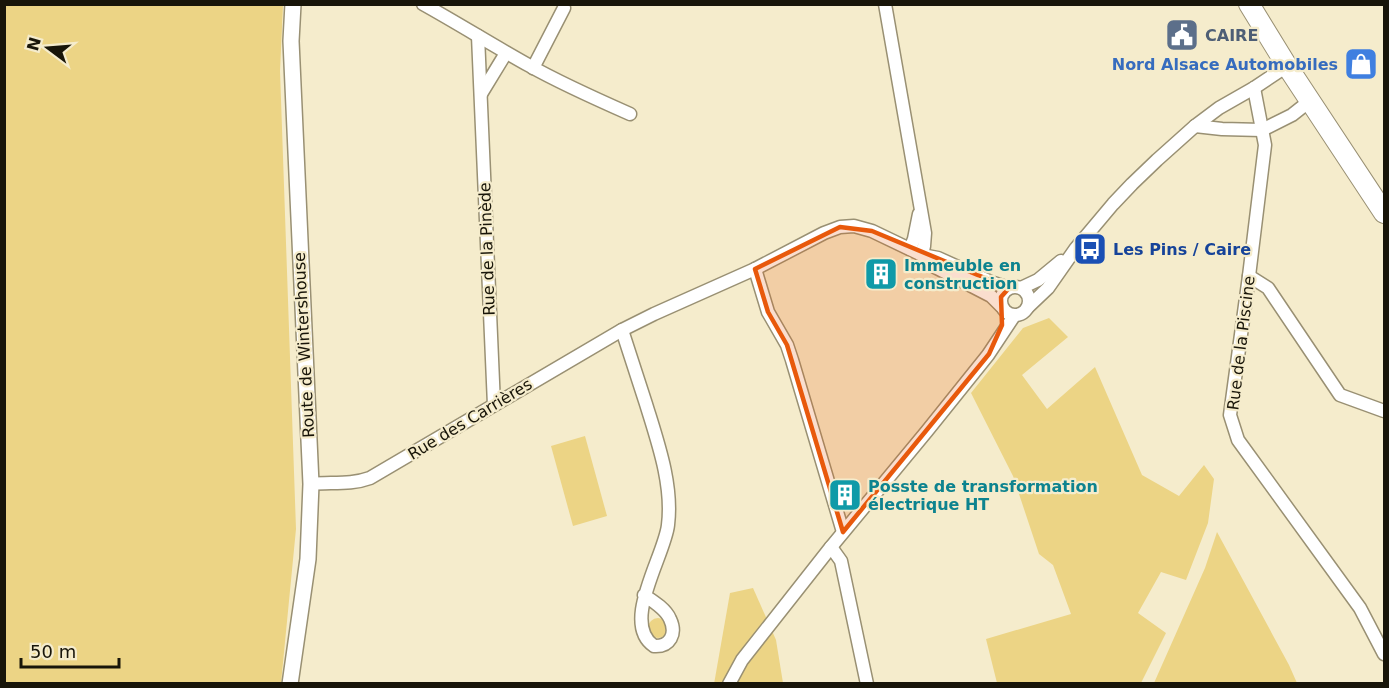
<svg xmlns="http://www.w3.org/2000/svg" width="1389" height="688" viewBox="0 0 1389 688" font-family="'DejaVu Sans',sans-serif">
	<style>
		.green { fill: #ecd485 }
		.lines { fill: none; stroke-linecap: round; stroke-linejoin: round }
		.minor-casing { stroke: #999073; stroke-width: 15 }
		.tertiary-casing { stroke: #999073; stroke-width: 18 }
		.primary-casing { stroke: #999073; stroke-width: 22 }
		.minor { stroke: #fff; stroke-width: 12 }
		.tertiary { stroke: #fff; stroke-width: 15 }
		.primary { stroke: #fff; stroke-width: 20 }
		.marked { fill: #e8590c; fill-opacity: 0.2; stroke: #e8590c; stroke-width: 4.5; stroke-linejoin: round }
		.labels { text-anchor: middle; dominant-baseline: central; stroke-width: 4.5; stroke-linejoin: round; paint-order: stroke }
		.service-label { font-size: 16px; font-weight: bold; fill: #4e5e75; stroke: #f5eccc; text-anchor: start }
		.shop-label { font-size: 16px; font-weight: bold; fill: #366cbe; stroke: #f5eccc; text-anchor: end }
		.street-label { font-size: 16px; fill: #181509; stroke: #f5eccc }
		.transit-label { font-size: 16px; font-weight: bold; fill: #164399; stroke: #f5eccc; text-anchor: start }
		.culture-label { font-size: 16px; font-weight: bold; fill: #0d838f; stroke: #f5eccc; text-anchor: start }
	</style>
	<rect width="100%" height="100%" fill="#f5eccc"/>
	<g class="green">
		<path d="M4,5H283L280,71L296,529L281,683H5Z"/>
		<path d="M1049,318L1068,337L1022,375L1047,409L1095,367L1142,475L1179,496L1204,465L1214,479L1208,523L1186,580L1161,572L1138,613L1166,633L1141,683H997L986,639L1071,614L1053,565L1039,554L1013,476L971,393L1023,328Z"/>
		<path d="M585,436L607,516L573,526L551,446Z"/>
		<path d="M1217,532L1289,665L1297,683H1154L1205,568Z"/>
		<path d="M753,588L776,640L783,683L714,684L730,593Z"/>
		<circle cx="658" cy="628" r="10"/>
	</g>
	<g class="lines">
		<defs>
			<g id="minor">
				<path d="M423,4C459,24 494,46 530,66C562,84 596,99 630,114"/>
				<path d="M885,4L925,233L924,246L922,255"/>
				<path d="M478,36L494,405"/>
				<path d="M533,68L564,8"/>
				<path d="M1254,88L1265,145L1249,276L1230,415L1238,440L1360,608L1384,654"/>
				<path d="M481,94L506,53"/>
				<path d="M1195,126L1222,129L1262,130L1292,115L1311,100"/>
				<path d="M910,249L914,239L919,214"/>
				<path d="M922,255L933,266L991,296L1001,306"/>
				<path d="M755,269L768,312L787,345L792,360L843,532"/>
				<path d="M1249,276L1268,288L1340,395L1384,411"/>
				<circle cx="1015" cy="301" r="14"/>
				<path d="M1021,288L1038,280L1061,261"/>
				<path d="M1028,307L1048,288L1076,248L1113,204L1132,184L1157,160L1195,126L1219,108L1254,88L1287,66"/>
				<path d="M622,330C630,355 638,380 646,404C658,443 673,485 668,525C665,555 620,623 654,646C670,647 677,634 670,619C666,609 653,601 644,595"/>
				<path d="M311,484C331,482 351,485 370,478L622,330L654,314L755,269L824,233L840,227L854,226L872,231L922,255L938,258L991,282L1009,288"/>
				<path d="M831,547L841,561L867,684"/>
				<path d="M729,684L742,660L831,547L927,431L988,355L1014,316"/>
			</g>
			<path id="tertiary" d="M290,684L308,559L311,484L291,41L293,4"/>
			<path id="primary" d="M1249,4L1287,66L1384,213"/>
		</defs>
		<use href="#minor" class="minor-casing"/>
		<use href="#tertiary" class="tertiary-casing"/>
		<use href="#primary" class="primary-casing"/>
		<use href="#minor" class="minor"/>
		<use href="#tertiary" class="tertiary"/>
		<use href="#primary" class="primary"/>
	</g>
	<path class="marked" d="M840,227L872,231L1009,288L1001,297L1002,325L989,354L843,532L787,345L768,312L755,269Z"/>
	<defs>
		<symbol id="civic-square" viewBox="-11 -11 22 22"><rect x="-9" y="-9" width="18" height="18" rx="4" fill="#5c6f8a" stroke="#f5eccc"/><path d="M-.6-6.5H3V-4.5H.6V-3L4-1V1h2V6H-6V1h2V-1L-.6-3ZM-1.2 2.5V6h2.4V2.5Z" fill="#fff"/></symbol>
		<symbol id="shop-square" viewBox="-11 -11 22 22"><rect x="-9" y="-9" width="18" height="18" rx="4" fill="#3f7fe0" stroke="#f5eccc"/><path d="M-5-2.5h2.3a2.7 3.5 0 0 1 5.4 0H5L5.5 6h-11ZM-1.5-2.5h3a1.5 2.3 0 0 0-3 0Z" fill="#fff"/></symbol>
		<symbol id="bus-square" viewBox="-11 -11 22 22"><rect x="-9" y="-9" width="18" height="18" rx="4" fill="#1a4fb4" stroke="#f5eccc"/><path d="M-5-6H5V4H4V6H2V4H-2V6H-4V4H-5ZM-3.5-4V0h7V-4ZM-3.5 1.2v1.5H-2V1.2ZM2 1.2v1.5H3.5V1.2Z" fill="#fff"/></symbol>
		<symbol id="building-square" viewBox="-11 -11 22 22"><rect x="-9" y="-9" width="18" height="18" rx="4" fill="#0f9aa8" stroke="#f5eccc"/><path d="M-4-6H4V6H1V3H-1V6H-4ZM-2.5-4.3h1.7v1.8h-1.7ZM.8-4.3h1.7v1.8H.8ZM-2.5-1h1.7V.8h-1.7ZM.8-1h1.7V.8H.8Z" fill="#fff"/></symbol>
	</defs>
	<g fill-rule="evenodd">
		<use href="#civic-square" x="1163" y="16" width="38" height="38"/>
		<use href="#shop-square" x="1342" y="45" width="38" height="38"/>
		<use href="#bus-square" x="1071" y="230" width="38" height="38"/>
		<use href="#building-square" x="862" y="255" width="38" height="38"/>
		<use href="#building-square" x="826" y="476" width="38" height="38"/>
	</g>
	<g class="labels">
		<g class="service-label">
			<text x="1205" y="35">CAIRE</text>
		</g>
		<g class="shop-label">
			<text x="1338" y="64">Nord Alsace Automobiles</text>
		</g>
		<g class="street-label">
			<text transform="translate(487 249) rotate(-92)">Rue de la Pinède</text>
			<text transform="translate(1241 343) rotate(-83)">Rue de la Piscine</text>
			<text transform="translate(304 345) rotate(-93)">Route de Wintershouse</text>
			<text transform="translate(470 419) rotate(-31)">Rue des Carrières</text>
		</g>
		<g class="transit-label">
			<text x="1113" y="249">Les Pins / Caire</text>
		</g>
		<g class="culture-label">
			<text x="904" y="265">Immeuble en<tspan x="904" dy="18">construction</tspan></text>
			<text x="868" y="486">Posste de transformation<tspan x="868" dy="18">électrique HT</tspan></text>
		</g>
	</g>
	<rect width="1389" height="688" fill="none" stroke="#181509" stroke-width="12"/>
	<g transform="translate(48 48) rotate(286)" stroke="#f5eccc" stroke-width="4.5" paint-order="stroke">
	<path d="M0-4.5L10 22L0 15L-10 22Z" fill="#181509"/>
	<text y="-9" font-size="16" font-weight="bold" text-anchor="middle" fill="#181509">N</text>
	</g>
	<path d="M21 658v9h98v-9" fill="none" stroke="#181509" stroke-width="3"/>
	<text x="30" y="658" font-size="18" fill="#181509" stroke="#f5eccc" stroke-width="4.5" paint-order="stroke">50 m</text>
</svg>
